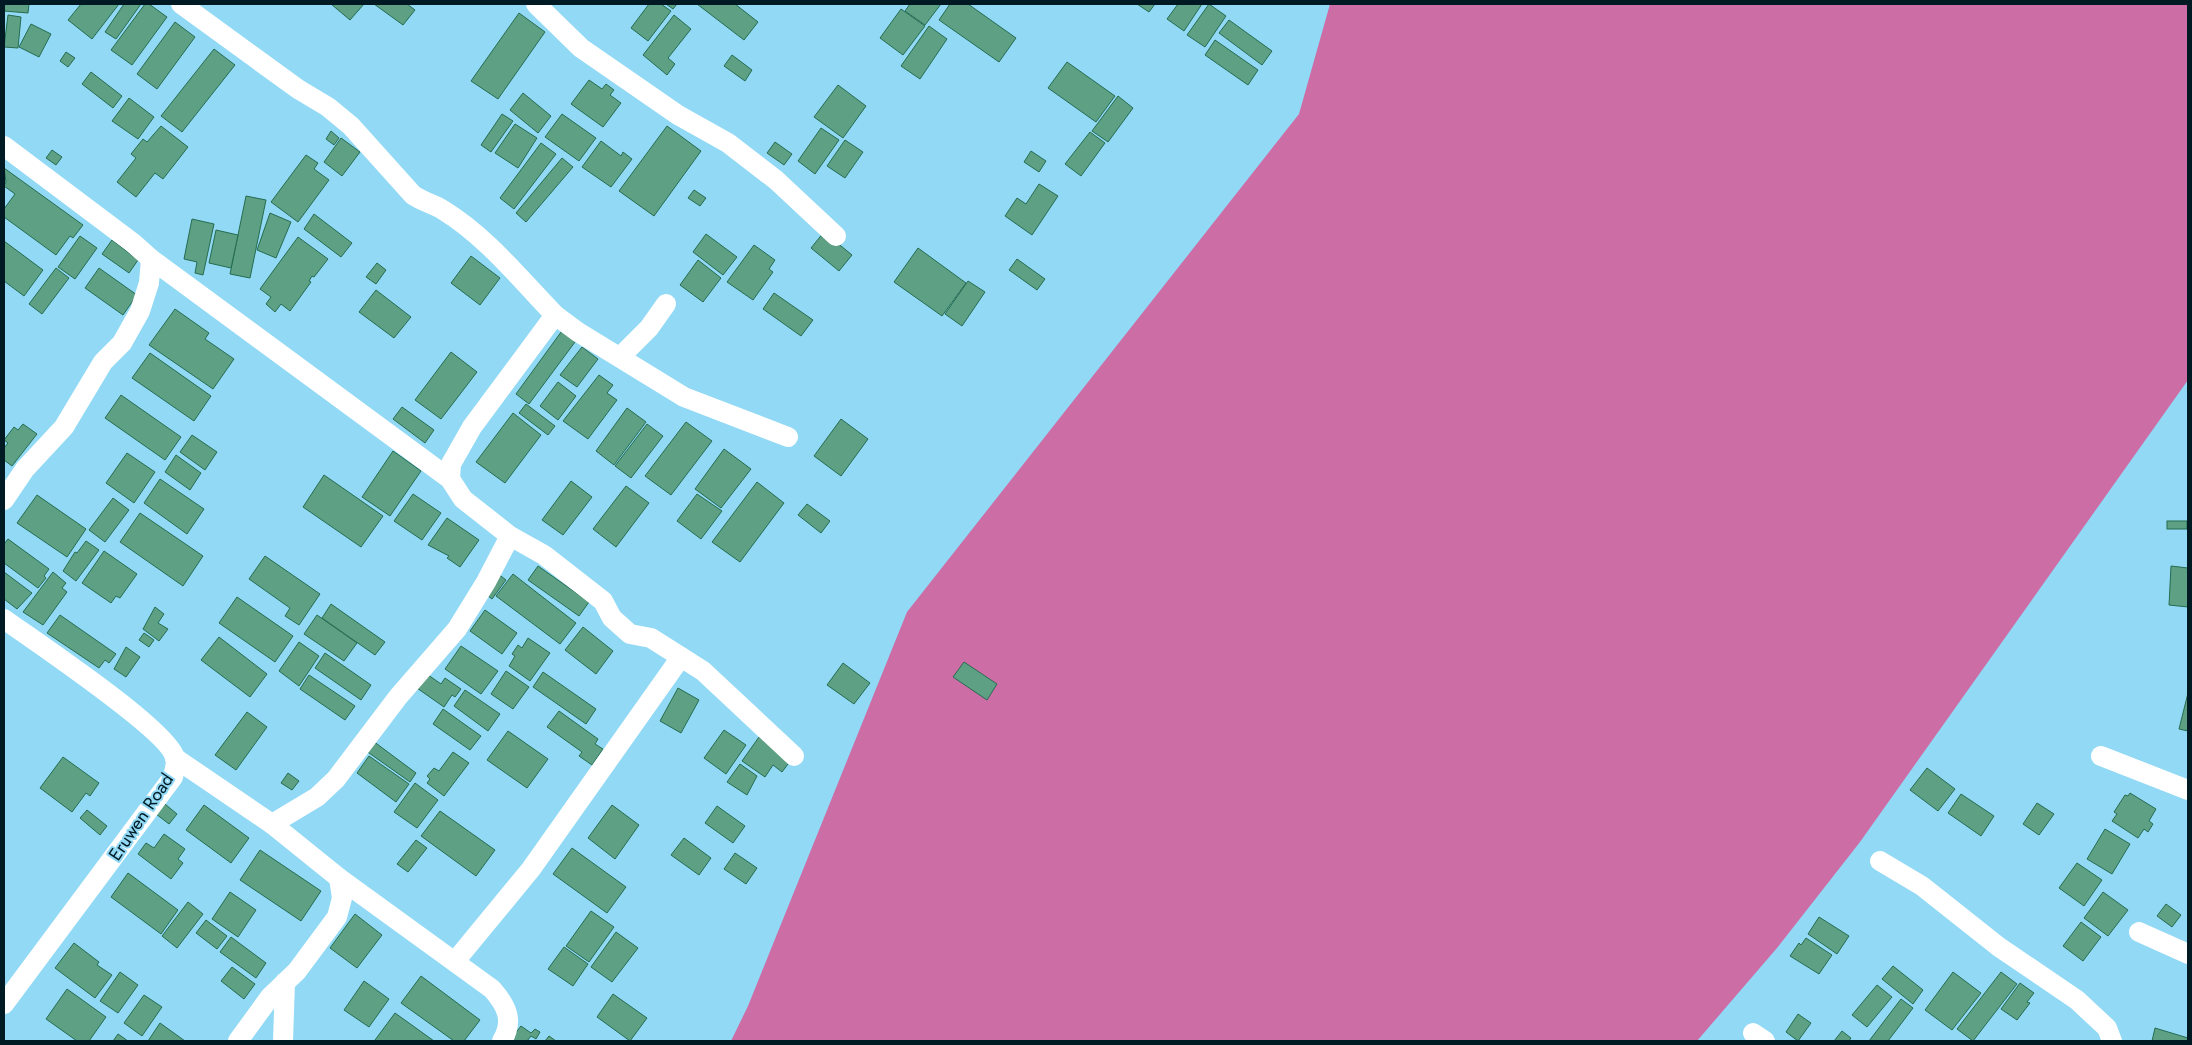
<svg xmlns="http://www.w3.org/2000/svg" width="2192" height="1045" viewBox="0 0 2192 1045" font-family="Jost,sans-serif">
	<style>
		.forest { fill: #cc6da6 }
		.building { fill: #5da083; stroke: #266c51 }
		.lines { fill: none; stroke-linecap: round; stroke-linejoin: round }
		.street { stroke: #fff; stroke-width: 20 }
		.labels { text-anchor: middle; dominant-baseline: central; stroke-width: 4; stroke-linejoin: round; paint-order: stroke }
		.street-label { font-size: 18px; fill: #001a24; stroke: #91d9f5 }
	</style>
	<rect width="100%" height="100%" fill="#91d9f5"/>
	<path class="forest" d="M1330,4H2188V380L1860,842L1777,948L1697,1041H731L748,1006L907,612L1299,114Z"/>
	<g class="building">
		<path d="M4,4H29L28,13L4,11Z"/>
		<path d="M81,4H119L92,39L68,20Z"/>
		<path d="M124,4H141L116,39L105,32Z"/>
		<path d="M145,4H149L167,17L132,65L111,50Z"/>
		<path d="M331,4H364L350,20Z"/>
		<path d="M374,4H407L415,10L403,25Z"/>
		<path d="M649,4H661L671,11L648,41L631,28Z"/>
		<path d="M666,4H677L673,9Z"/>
		<path d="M697,4H735L758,22L744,40Z"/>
		<path d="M910,4H941L925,25L905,11Z"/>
		<path d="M950,4H968L1016,38L999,62L939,20Z"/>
		<path d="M1137,4H1155L1149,12Z"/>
		<path d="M1178,4H1202L1184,31L1167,19Z"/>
		<path d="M1209,4L1226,16L1205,47L1187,35Z"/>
		<path d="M901,9L925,26L903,55L880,38Z"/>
		<path d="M519,13L545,32L498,99L471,81Z"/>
		<path d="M8,15L21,17L18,48L4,47Z"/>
		<path d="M674,15L691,29L668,58L675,64L667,75L643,55Z"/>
		<path d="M1229,20L1272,51L1262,65L1219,33Z"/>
		<path d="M175,22L195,37L157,89L137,74Z"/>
		<path d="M31,24L51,34L39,57L19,47Z"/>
		<path d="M929,26L947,39L920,79L901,66Z"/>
		<path d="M1215,40L1258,70L1248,85L1205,55Z"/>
		<path d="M214,49L235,65L182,132L161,116Z"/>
		<path d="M66,52L75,58L68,67L60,61Z"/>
		<path d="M732,55L752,70L745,81L724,66Z"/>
		<path d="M1067,62L1115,96L1096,122L1048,88Z"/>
		<path d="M91,72L122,96L113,108L82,84Z"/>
		<path d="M589,80L602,89L606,84L614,90L610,95L621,103L603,127L571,104Z"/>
		<path d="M838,85L866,106L843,138L814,117Z"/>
		<path d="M523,93L551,116L538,133L510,110Z"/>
		<path d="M1118,96L1133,108L1108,142L1092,131Z"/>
		<path d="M129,98L154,117L138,139L112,121Z"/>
		<path d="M502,114L513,121L491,152L481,145Z"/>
		<path d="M562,114L596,138L579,161L545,137Z"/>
		<path d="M515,124L537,138L518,168L495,153Z"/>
		<path d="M161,126L188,147L163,179L155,173L136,197L117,182L136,158L131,154L143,139L147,142Z"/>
		<path d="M667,126L701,151L654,216L619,191Z"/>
		<path d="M821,128L839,140L815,174L798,161Z"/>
		<path d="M331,131L339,138L334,145L326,139Z"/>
		<path d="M1090,132L1105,143L1081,176L1065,164Z"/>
		<path d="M341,138L360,152L342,176L324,162Z"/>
		<path d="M845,140L863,152L845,178L827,166Z"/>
		<path d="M601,141L621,156L623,152L632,159L611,187L582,167Z"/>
		<path d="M775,142L792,154L784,165L767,153Z"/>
		<path d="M541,143L556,154L514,209L500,198Z"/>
		<path d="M52,150L62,157L56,165L46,158Z"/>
		<path d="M1031,151L1046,161L1039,172L1024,162Z"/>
		<path d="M306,155L318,163L314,169L329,180L298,222L271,202Z"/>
		<path d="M562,158L573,167L526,222L516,213Z"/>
		<path d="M4,168L83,225L73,238L70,236L56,255L4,217V209L15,194L4,186L6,182Z"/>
		<path d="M1039,184L1058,196L1032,235L1005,216L1017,198L1026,204Z"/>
		<path d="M694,190L706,198L700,206L688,198Z"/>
		<path d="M246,196L266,200L250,278L230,274Z"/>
		<path d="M270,213L291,222L276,258L257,250Z"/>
		<path d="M314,214L352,243L341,257L304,229Z"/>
		<path d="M192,219L214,224L203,275L195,273L197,262L184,259Z"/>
		<path d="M216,230L238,235L231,268L209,263Z"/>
		<path d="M824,232L852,255L839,271L811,248Z"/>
		<path d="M706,234L737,257L723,275L693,252Z"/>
		<path d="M80,236L97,248L75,279L58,267Z"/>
		<path d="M298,237L328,259L314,277L312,276L309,281L311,282L290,311L281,304L275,312L266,304L271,297L260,289Z"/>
		<path d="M112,240L138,260L129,273L102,254Z"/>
		<path d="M4,241L43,270L24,296L4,281Z"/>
		<path d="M754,245L775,260L769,269L773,272L753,300L727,282Z"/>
		<path d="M918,248L966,283L942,316L894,282Z"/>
		<path d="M471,256L500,278L480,305L451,283Z"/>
		<path d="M1017,259L1045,279L1037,290L1009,270Z"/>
		<path d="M698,260L721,278L703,302L680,285Z"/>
		<path d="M377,263L386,270L376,284L366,277Z"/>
		<path d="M56,268L69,278L42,314L29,304Z"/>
		<path d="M99,268L137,295L123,315L85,288Z"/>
		<path d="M968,281L985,292L962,326L945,314Z"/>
		<path d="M376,290L411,317L394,338L359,312Z"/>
		<path d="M774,293L813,320L801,336L763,309Z"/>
		<path d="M175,309L209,333L205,339L234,359L213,389L149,345Z"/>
		<path d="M564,328L578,338L529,404L516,394Z"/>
		<path d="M582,347L598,359L577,387L560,375Z"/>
		<path d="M451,352L477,372L441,419L415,400Z"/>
		<path d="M150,353L211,396L194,421L132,378Z"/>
		<path d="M599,375L613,385L607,393L617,400L588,439L563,421Z"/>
		<path d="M558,382L576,396L558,420L540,406Z"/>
		<path d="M121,395L181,437L165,460L105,418Z"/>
		<path d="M526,404L555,426L548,435L519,413Z"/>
		<path d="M402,407L434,430L425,443L393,419Z"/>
		<path d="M627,408L646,422L614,465L596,451Z"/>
		<path d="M513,413L541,435L505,483L476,462Z"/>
		<path d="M841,419L868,439L841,476L814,456Z"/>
		<path d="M686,422L712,441L671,495L645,476Z"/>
		<path d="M23,424L37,434L12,466L4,460V448L8,443L4,440L14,427L18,430Z"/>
		<path d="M647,424L663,436L631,478L615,466Z"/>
		<path d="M192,435L217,452L205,470L180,452Z"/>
		<path d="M724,449L751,469L721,508L695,489Z"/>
		<path d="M393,451L421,471L390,516L362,497Z"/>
		<path d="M127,453L155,472L134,503L106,483Z"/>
		<path d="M176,455L201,473L190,490L165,472Z"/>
		<path d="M324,475L383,516L361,547L303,507Z"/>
		<path d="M160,479L204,509L187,534L144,503Z"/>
		<path d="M571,481L592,497L563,535L542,520Z"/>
		<path d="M757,482L784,503L740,562L712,542Z"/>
		<path d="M626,486L649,503L616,547L593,529Z"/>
		<path d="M413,494L441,513L422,540L394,521Z"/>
		<path d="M697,494L722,511L701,539L677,521Z"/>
		<path d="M37,495L86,529L67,557L17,523Z"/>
		<path d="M113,498L129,510L105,542L89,530Z"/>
		<path d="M807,504L830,521L821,533L798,515Z"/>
		<path d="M140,513L203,556L183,586L120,542Z"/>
		<path d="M447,518L479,540L460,567L447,558L449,556L428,545Z"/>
		<rect x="2167" y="521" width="20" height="8"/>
		<path d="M8,539L49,569L44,576L46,578L38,588L4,563V544Z"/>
		<path d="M86,541L99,550L76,581L63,571L75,552L77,553Z"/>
		<path d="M104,551L137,574L120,598L116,596L111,603L82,583Z"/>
		<path d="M265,556L320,594L299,625L285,616L290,608L249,579Z"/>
		<path d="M538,566L589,602L579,616L528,580Z"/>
		<path d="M2171,566L2188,568V607L2169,605Z"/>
		<path d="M4,572L32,593L17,609L4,599Z"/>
		<path d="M53,572L66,583L62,588L67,592L43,625L23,612Z"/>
		<path d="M497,573L506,580L492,599L483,592Z"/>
		<path d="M513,574L576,623L560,644L496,596Z"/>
		<path d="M237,597L293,636L275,662L219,623Z"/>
		<path d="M331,604L385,642L375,655L322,618Z"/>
		<path d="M155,607L164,614L158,623L168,629L159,641L143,629Z"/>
		<path d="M485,610L517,633L502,654L470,631Z"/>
		<path d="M60,615L116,654L109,663L105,660L99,668L47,633Z"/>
		<path d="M317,615L357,643L344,661L304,634Z"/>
		<path d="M583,627L613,651L596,674L565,650Z"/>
		<path d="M144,633L154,640L149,647L139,640Z"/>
		<path d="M219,637L267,674L250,697L201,660Z"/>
		<path d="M528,638L550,653L530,681L509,666L515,656L512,654L518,645L522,648Z"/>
		<path d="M299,642L319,656L299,686L279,671Z"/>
		<path d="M461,646L498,671L481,694L445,669Z"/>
		<path d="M126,647L140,657L126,677L114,669Z"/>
		<path d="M325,653L371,685L361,700L315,668Z"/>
		<path d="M964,662L997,684L987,700L953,677Z"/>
		<path d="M843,663L870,683L854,704L827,685Z"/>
		<path d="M506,671L529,687L513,709L491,694Z"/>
		<path d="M424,672L441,684L445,678L461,689L455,697L452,695L444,707L414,686Z"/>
		<path d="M543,672L596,709L586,724L533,687Z"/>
		<path d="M309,675L355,706L345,720L300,689Z"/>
		<path d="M678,688L699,700L681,733L660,721Z"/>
		<path d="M465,690L500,714L488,731L454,706Z"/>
		<path d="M2188,693V731L2179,729Z"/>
		<path d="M443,709L481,736L470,750L433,724Z"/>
		<path d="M559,711L598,739L595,744L603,749L592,765L579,756L582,752L547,727Z"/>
		<path d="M247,712L267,727L236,770L215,755Z"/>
		<path d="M724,730L746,745L726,774L704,758Z"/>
		<path d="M508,731L548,759L527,788L487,760Z"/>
		<path d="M759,737L791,760L782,772L773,765L765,777L742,761Z"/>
		<path d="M369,738L416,773L410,782L362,748Z"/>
		<path d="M453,752L469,763L444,796L427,783L430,779L427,776L434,768L439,771Z"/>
		<path d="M369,756L409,784L396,802L357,773Z"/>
		<path d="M63,757L99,783L90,796L86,793L72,812L40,788Z"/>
		<path d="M740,764L757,776L747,795L727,782Z"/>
		<path d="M1927,768L1955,789L1938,811L1910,790Z"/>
		<path d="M288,773L299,781L292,790L281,783Z"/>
		<path d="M415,783L438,800L417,828L394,812Z"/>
		<path d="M2130,793L2156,809L2149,821L2153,824L2148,832L2144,829L2138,838L2112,821L2117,814L2114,812L2125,795L2128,796Z"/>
		<path d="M1961,794L1994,816L1981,836L1948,813Z"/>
		<path d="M2037,803L2054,814L2039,835L2023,824Z"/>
		<path d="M165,804L177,814L169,824L156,814Z"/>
		<path d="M204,805L249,838L231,863L186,830Z"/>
		<path d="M612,805L639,825L615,859L588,838Z"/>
		<path d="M717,806L745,826L733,843L705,823Z"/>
		<path d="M87,810L107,826L100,835L80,818Z"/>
		<path d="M440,811L495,850L476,876L421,836Z"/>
		<path d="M2105,829L2130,844L2112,874L2087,859Z"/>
		<path d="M164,834L185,849L178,859L183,863L171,879L138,854L146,843L154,848Z"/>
		<path d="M684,838L711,858L699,875L671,855Z"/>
		<path d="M416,840L427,848L408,872L397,864Z"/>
		<path d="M572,848L626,887L607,913L553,874Z"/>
		<path d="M260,850L321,891L301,921L240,880Z"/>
		<path d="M735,853L757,868L746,884L724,869Z"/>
		<path d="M2077,863L2102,880L2084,906L2059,888Z"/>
		<path d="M128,873L178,910L161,934L111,897Z"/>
		<path d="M230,892L256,910L238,937L212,919Z"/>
		<path d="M2103,892L2128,910L2108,936L2084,918Z"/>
		<path d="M188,902L203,914L177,948L162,936Z"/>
		<path d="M2166,904L2181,915L2172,927L2157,916Z"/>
		<path d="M591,911L614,927L589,962L566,946Z"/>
		<path d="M355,914L382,935L357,968L330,948Z"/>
		<path d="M1819,917L1849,936L1837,954L1808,934Z"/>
		<path d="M206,920L227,936L217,949L196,933Z"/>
		<path d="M2081,922L2101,937L2083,961L2063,946Z"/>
		<path d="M616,932L638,948L612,982L591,967Z"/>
		<path d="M231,937L266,963L256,978L220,952Z"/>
		<path d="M1806,938L1832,955L1819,974L1790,956L1799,943L1801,945Z"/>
		<path d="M74,943L99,962L97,965L112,975L95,998L55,968Z"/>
		<path d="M564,947L588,964L573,986L548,969Z"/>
		<path d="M1893,966L1923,990L1913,1004L1882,979Z"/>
		<path d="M232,967L255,984L244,999L221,981Z"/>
		<path d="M120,972L138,985L118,1013L100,1001Z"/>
		<path d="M1953,972L1981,993L1952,1030L1925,1010Z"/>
		<path d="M2001,972L2017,984L1973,1041L1957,1029Z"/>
		<path d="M421,976L480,1020L464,1041H454L401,1003Z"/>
		<path d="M364,981L389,999L369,1027L344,1010Z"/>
		<path d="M2020,983L2034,993L2027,1002L2030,1003L2017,1020L2001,1009Z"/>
		<path d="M1877,985L1892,997L1867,1027L1852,1015Z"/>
		<path d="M67,989L106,1017L89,1041H77L46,1019Z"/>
		<path d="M613,994L647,1018L630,1041L597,1017Z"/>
		<path d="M144,995L162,1007L142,1036L124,1023Z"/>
		<path d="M1901,999L1913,1008L1888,1041H1869Z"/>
		<path d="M395,1013L434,1041H378L375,1040Z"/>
		<path d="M1798,1014L1811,1023L1798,1041L1786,1032Z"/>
		<path d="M160,1023L185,1041H148Z"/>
		<path d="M521,1026L531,1033L535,1029L540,1032L536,1039L531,1036L527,1041H509Z"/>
		<path d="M2155,1028L2188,1038V1041H2152Z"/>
		<path d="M1842,1031L1851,1038L1849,1041H1834Z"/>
		<path d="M118,1034L128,1041H113Z"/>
		<path d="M549,1036L556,1041H545Z"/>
	</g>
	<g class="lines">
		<g class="street">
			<path d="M181,4L298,89L328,107L351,126L413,195C423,202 434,204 443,210C487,237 520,279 555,315L472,427L451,464L450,479"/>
			<path d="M536,4L581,48L678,115L728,143L776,180L836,236"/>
			<path d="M4,146L133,243L151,259L450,479L463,499L510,536L544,555L603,601L612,618L630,634L651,638L703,671L794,756"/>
			<path d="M555,315L578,332L684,397L788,437"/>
			<path d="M620,357L649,328L666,304"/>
			<path d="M4,500L25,469L64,427L103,362L122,343L140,311L149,283L151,259"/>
			<path d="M4,619C33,640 170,731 175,758C177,763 174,772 173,777L4,1004"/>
			<path d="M2101,756L2188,790"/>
			<path d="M175,758L272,824L339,878L492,989C507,1006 514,1021 502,1041"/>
			<path d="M272,824L317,797L336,779L398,697L457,629L486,582L510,536"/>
			<path d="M1880,861L1922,886L1999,947L2077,1000L2107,1028L2112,1041"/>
			<path d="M2139,932L2188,954"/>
			<path d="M461,954L531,869L681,657"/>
			<path d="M1753,1033L1765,1041"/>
			<path d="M238,1041L270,997L297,971L337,917L342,898L339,878"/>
			<path d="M283,1041L285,982"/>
		</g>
	</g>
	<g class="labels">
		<g class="street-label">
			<text transform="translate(141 817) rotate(-56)">Eruwen Road</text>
		</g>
	</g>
	<rect width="2192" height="1045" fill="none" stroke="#001a24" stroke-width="10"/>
</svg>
